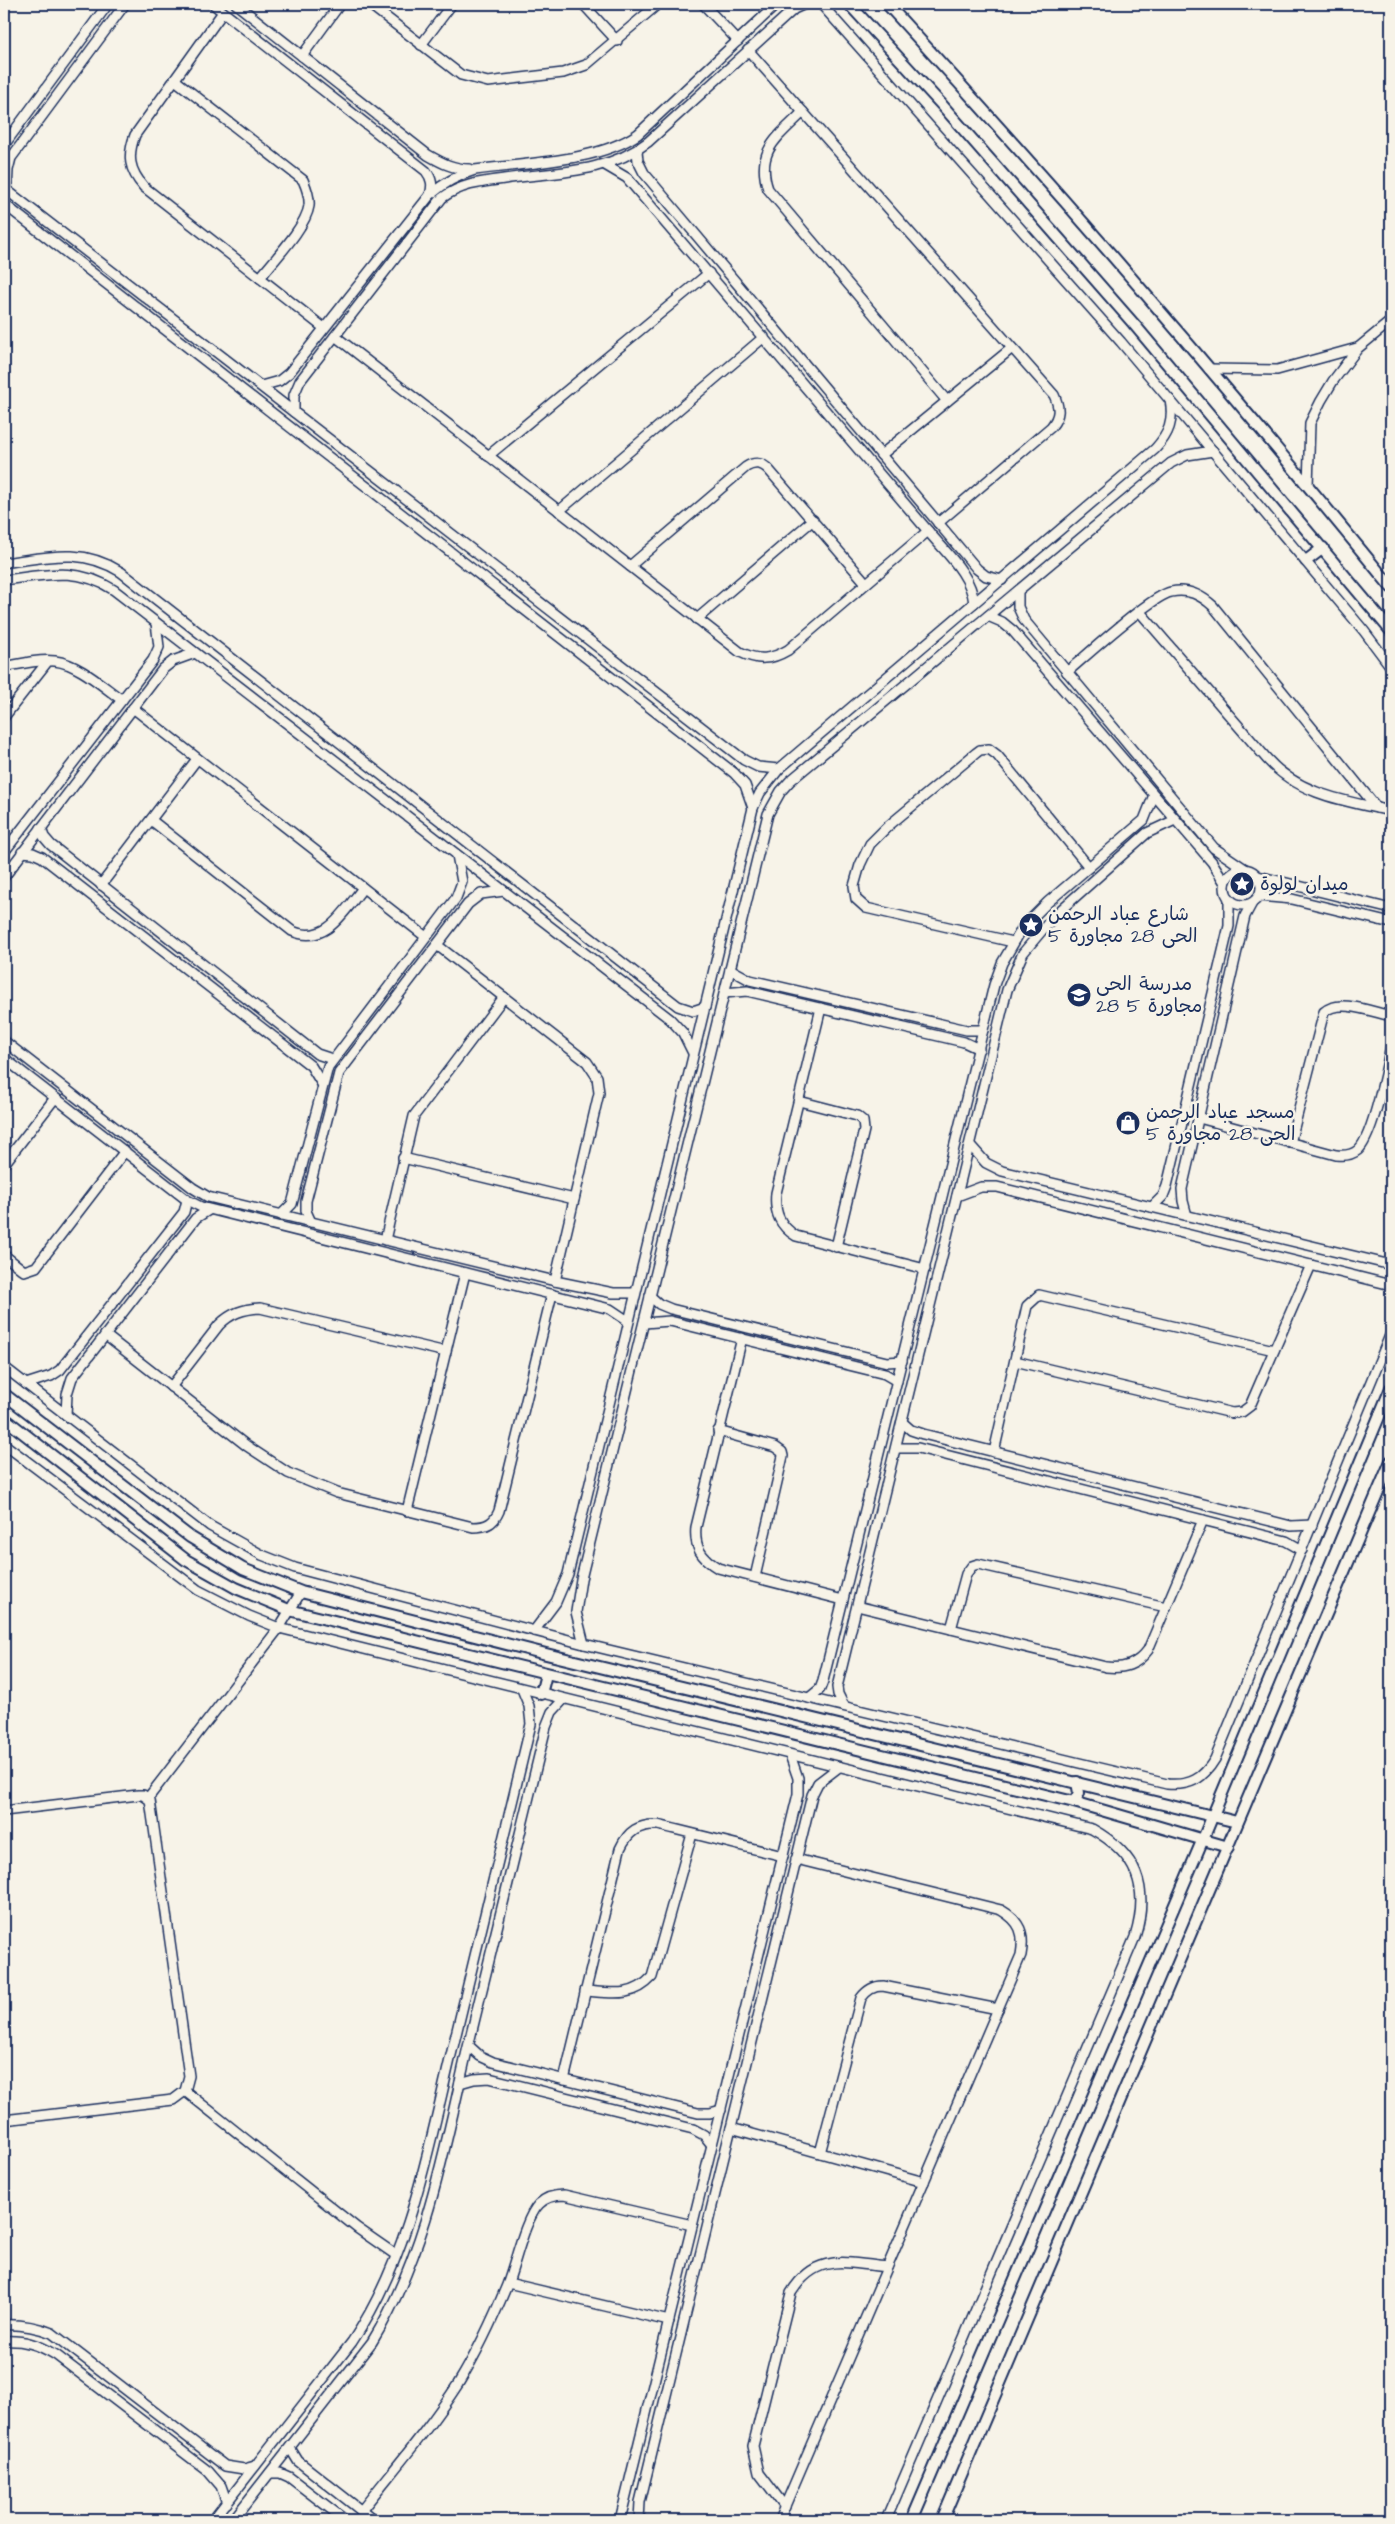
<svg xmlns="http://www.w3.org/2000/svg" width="1395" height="2524" viewBox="0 0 1395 2524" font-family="'Architects Daughter','Playpen Sans Arabic',sans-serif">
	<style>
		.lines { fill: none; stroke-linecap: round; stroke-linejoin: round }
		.minor-casing { stroke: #1b2f5e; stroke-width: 12 }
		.tertiary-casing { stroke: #1b2f5e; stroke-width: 14 }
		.minor { stroke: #f7f3e8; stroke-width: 9 }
		.tertiary { stroke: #f7f3e8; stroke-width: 10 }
		.labels { text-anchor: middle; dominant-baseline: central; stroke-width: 5; stroke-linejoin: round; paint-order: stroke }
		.poi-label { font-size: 19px; fill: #1b2f5e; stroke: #f7f3e8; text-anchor: start }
	</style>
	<rect width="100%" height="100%" fill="#f7f3e8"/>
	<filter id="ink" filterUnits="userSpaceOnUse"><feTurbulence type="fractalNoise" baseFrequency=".02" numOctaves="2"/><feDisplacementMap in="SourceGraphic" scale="10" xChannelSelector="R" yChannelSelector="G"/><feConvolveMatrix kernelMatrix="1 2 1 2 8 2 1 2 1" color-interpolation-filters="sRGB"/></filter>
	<g filter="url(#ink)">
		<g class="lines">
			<defs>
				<g id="minor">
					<path d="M213,4L426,171C432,179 433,185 430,195"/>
					<path d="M236,4L428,155C442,163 453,169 470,169"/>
					<path d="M369,4L461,75L488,82L563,73L586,65L658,4"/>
					<path d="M583,4L617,41"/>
					<path d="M703,4L738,41"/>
					<path d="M821,4L1121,342L1364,631L1391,667"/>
					<path d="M223,12L135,135C127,156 129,170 144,187L324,328"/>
					<path d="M421,45L452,4"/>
					<path d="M748,50L1054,395C1060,408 1060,416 1051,427L938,523"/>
					<path d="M302,56L340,4"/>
					<path d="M175,80L303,180C307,189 310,197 309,206C306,227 273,261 260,278"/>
					<path d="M803,112C778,137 755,151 768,189L947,401"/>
					<path d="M4,145L108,4"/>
					<path d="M637,151L638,161L644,173L977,569L986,576L1002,580"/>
					<path d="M605,165L627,178L928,531C946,553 971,574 974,603"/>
					<path d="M4,188L744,760L758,767L779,769"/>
					<path d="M7,191L8,170L11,158L125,4"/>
					<path d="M4,204L734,773L745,785L753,808"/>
					<path d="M335,336L740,652C758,661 771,660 788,650L928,531"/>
					<path d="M1209,369L1277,370L1357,348"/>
					<path d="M261,386L279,381L289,373L430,195C444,183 458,175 475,170C524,163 598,162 638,134L777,4"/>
					<path d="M294,412V395L300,381L442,198C461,184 481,182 504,179C553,172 607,174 648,142L794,9L805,4"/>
					<path d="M881,455L1012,348"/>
					<path d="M488,456L709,273"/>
					<path d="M1308,486L1310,423L1321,401L1333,381L1358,348L1391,321"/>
					<path d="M559,511L764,337"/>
					<path d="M4,563C48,557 81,547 121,572L678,1006L693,1011L705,1007"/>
					<path d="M630,566L746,467C754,462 762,462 769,470L866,583"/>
					<path d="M4,580C45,575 77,566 114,590L670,1019L683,1033L693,1053"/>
					<path d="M1018,591V607L1024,620L1214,848L1245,869"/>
					<path d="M1140,612L1267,759C1299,795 1346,801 1391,811"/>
					<path d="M988,616L1002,622L1013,631L1212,862L1225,883"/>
					<path d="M697,619L813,520"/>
					<path d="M4,667C20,664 38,659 55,661C79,664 102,686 122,700"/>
					<path d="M1067,672C1087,655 1151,596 1171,592C1188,588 1201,595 1213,606L1377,808"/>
					<path d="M133,708L426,937"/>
					<path d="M4,717L48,661"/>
					<path d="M151,820L292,931C326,946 344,911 363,888"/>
					<path d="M41,828L44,837L51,845L317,1054L332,1059"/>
					<path d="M4,852L153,660L159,647L156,623"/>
					<path d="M22,852L33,853L42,857L311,1066L322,1084"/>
					<circle cx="1243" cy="887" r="18"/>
					<path d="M1258,876L1391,909"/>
					<path d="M4,877L163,669L173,661L195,653"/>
					<path d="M101,885L197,759"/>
					<path d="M1259,896L1292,899L1391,923"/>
					<path d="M1013,942L866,908L856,899L854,886L860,865L870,844L887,827L976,753L980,750L989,749L997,755L1089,867"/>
					<path d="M437,945L587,1062L597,1077L599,1093L555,1281"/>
					<path d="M730,969L750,980L967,1030H983"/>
					<path d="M724,993L747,991L964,1042L979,1049"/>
					<path d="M821,1008L776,1193C774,1213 780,1226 796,1236L925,1269"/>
					<path d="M4,1041L193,1188L208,1197L555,1281L613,1293H635"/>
					<path d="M4,1058L187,1200L201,1207L610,1309L628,1321"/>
					<path d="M799,1101L857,1116L863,1121L864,1130L836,1247"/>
					<path d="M1199,1118L1336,1155C1344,1156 1352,1155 1358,1150C1373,1137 1387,1066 1391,1045"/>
					<path d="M1290,1143L1324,1012C1339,998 1372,1012 1391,1016"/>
					<path d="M970,1145L986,1163L1002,1171L1391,1265"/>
					<path d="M403,1158L574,1199"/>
					<path d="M4,1164L55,1098"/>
					<path d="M957,1196L981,1187H997L1391,1285"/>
					<path d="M1152,1207L1163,1196L1167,1186L1229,926V898"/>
					<path d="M281,1215L292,1204L328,1067L456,898L462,882L457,855"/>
					<path d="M1187,1216L1183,1201L1182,1189L1245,916L1252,903"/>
					<path d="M311,1222L306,1211V1201L339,1073L468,904L481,894L504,891"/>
					<path d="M385,1240L414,1116L504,997"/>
					<path d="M4,1255L24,1271L36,1267L125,1151"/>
					<path d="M650,1296L659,1304L671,1309L887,1362L902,1361"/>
					<path d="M644,1323L670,1321L885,1374L897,1381"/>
					<path d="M105,1335L247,1446L288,1473L337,1493L473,1527C487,1527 494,1523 499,1511L552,1294"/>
					<path d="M742,1338L696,1527C694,1547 701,1558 718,1568L843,1600"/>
					<path d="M1015,1361L1232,1413L1242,1412L1250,1406L1311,1265"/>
					<path d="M4,1367L210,1526L262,1555L295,1568L584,1644L1167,1784C1190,1786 1203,1779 1215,1759L1391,1333"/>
					<path d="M26,1384L51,1376L60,1370L184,1212L187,1200"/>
					<path d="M171,1387L219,1325C231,1313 243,1309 260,1308L446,1352"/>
					<path d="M66,1415L67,1394L72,1378L196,1218L209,1210"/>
					<path d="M902,1422L911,1430L923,1434L1291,1526L1312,1525"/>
					<path d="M718,1431L775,1447L782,1452L783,1456L755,1577"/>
					<path d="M4,1444L198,1590L249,1616L279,1628L1092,1829C1137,1854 1150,1887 1135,1937L886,2520"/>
					<path d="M896,1448H918L1286,1541L1302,1550"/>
					<path d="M994,1452L1027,1306L1039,1295L1274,1350"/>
					<path d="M407,1511L465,1273"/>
					<path d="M857,1606L1106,1667C1124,1669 1137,1665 1148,1650L1203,1520"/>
					<path d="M951,1629L966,1574L972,1566L978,1564L1166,1607"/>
					<path d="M534,1631L556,1602L568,1574L753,808L760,793L779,769L1155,449C1169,434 1174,421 1170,400"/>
					<path d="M584,1644L576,1612L581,1579L768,814L781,791L790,781L1171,463L1187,455L1213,451"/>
					<path d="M809,1698L820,1689L823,1681L994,985L1002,963L1023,927L1048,902L1144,820L1154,795"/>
					<path d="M844,1706L838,1694L837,1687L1007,990L1023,953L1055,915L1147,833L1175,820"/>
					<path d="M148,1798L279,1628L301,1592"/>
					<path d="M4,1811L138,1795H143L150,1800L189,2076L185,2091L173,2100L4,2120"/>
					<path d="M585,1991C612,1993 633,1998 652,1977L692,1834"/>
					<path d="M469,2046L480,2056L493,2062L698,2113H710L721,2110"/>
					<path d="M564,2080L620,1849C628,1831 639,1824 658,1825L783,1856"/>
					<path d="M460,2083L474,2079L489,2078L693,2129L704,2135L712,2145"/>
					<path d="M185,2091L357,2228L396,2255"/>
					<path d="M731,2128L924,2182"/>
					<path d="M820,2153L861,1998C867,1990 873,1986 883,1986L998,2009"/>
					<path d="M508,2283L669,2321"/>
					<path d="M4,2325C21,2324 36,2327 52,2333L225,2466L244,2469L255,2466"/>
					<path d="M4,2341C24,2340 38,2344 56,2355L208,2471L221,2486L227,2503"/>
					<path d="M290,2448L298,2461L373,2520"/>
					<path d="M270,2473H280L289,2477L345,2520"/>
					<path d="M785,2507L759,2473L753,2446L791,2293C816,2252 846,2263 887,2267"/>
					<path d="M361,2511C394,2469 429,2429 458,2384C477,2353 493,2319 507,2285C515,2265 525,2218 539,2204C546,2197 554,2195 564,2195L692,2225"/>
					<path d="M213,2520L352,2342C410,2256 428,2150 452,2051C478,1942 505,1833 531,1724L529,1706L522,1689"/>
					<path d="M233,2520L372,2342C426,2254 444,2151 467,2051C493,1943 520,1835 546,1727L552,1712L563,1700"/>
					<path d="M620,2520L798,1794V1778L790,1755"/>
					<path d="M639,2520L640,2502L812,1795L818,1783L839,1767"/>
					<path d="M779,2520L1021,1955C1025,1933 1020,1921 1001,1910L796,1859"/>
				</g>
				<g id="tertiary">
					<path d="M849,4L942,105L1133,323L1391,631"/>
					<path d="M887,4C1061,193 1229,388 1391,587"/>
					<path d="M1306,561L1323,548"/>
					<path d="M4,1394L190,1537L243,1569L301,1592L546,1654L1237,1822"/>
					<path d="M4,1418L186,1560L236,1588L289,1610L1074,1802L1228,1847"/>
					<path d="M541,1694L546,1674"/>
					<path d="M1074,1802L1079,1793L1077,1782"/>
					<path d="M912,2520L1203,1839L1391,1388"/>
					<path d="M942,2520L1391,1461"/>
				</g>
			</defs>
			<use href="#minor" class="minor-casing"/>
			<use href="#tertiary" class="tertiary-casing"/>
			<use href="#minor" class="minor"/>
			<use href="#tertiary" class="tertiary"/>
		</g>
	</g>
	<defs>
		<symbol id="sight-disc" viewBox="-11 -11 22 22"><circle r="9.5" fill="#1b2f5e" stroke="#f7f3e8"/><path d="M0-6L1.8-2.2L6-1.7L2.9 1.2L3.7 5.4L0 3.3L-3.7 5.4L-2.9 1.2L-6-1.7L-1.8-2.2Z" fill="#fff"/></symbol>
		<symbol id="school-disc" viewBox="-11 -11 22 22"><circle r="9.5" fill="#1b2f5e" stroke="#f7f3e8"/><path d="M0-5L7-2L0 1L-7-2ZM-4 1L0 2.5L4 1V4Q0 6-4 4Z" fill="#fff"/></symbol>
		<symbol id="shop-disc" viewBox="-11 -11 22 22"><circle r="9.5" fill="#1b2f5e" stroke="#f7f3e8"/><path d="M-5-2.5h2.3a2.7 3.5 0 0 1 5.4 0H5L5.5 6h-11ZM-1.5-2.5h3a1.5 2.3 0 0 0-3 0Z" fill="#fff"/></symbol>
	</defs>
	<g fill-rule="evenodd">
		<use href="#sight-disc" x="1228" y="870" width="28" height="28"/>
		<use href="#sight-disc" x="1017" y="911" width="28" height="28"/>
		<use href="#school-disc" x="1065" y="981" width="28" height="28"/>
		<use href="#shop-disc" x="1114" y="1109" width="28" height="28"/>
	</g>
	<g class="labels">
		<g class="poi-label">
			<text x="1260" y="884">ميدان لولوة</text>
			<text x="1048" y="914">شارع عباد الرحمن<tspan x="1048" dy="22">الحى 28 مجاورة 5</tspan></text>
			<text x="1096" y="984">مدرسة الحى<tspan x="1096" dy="22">28 مجاورة 5</tspan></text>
			<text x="1146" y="1112">مسجد عباد الرحمن<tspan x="1146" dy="22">الحى 28 مجاورة 5</tspan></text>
		</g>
	</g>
	<rect width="1395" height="2524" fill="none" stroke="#f7f3e8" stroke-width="20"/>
	<rect x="10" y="10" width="1375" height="2504" fill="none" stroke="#1b2f5e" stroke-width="2" filter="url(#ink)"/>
</svg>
